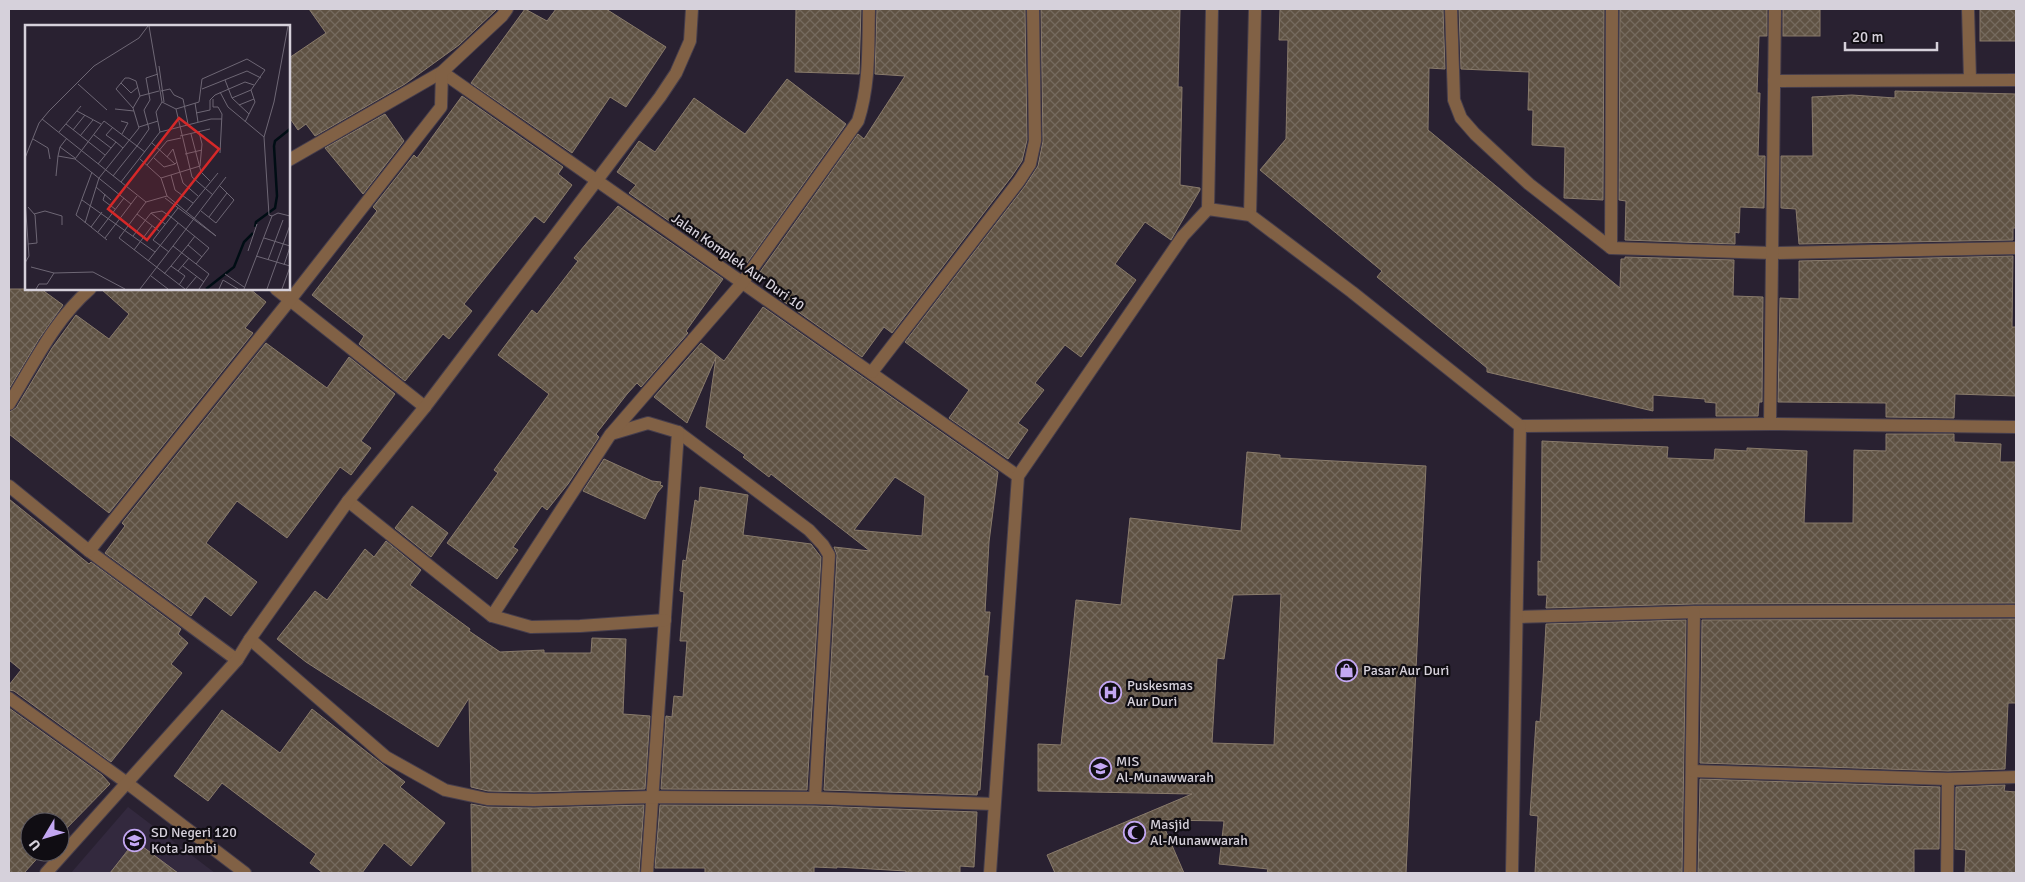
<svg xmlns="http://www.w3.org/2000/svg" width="2025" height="882" viewBox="0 0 2025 882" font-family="Signika,sans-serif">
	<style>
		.built { fill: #33293e }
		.building { fill: url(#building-cross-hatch); stroke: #897b6b; fill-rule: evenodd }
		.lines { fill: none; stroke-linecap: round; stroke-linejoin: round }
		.minor-casing { stroke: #453d4c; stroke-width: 14 }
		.minor { stroke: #816145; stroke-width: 12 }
		.labels { text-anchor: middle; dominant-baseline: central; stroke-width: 4.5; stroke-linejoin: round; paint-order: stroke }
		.street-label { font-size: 14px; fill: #d6d1db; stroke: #100d13 }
		.poi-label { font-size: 14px; fill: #d6d1db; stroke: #100d13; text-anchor: start }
		.inset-river { fill: none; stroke: #000d14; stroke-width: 2.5 }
		.inset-road { fill: none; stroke: #6e6775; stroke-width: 1 }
		.view { fill: #d62828; fill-opacity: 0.15; stroke: #d62828; stroke-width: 2.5 }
		.inset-edge { fill: none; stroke: #d6d1db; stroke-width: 2.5 }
	</style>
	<defs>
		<pattern id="building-cross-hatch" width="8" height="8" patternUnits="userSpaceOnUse" patternTransform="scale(1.25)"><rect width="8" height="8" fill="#5f5243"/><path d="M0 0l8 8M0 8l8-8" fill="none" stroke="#756a5e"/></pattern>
	</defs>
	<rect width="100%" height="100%" fill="#292131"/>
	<path class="built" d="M128,807L215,873H71Z"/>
	<g class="building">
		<path d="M309,9H497L459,45L405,84L315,136L306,124L298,130L289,117V58L326,33Z"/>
		<path d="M525,9L547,21L556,9H606L666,47L626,107L610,97L572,153L471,83Z"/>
		<path d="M796,9H861L859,74L795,72Z"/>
		<path d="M877,9H1025L1027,140L1022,161L1012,176L892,333L884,327L862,357L773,294L779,287L760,272L858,134L864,139L905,76L875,74Z"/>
		<path d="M1041,9H1180L1178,87H1182L1180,185L1200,188V190L1171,240L1145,222L1115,264L1136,280L1081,357L1065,345L1035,383L1044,390L1018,423L1028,430L1008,459L949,418L969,390L905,342L1025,186L1038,166L1043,141Z"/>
		<path d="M1280,9H1443L1445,69L1429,68L1428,130L1620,288L1621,259H1625V257L1734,260L1733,296L1763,297L1762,402H1759L1758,416H1716V403L1705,402V399L1653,395V411L1487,372V368L1377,277L1382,271L1260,170L1286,139L1288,40H1279Z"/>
		<path d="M1459,9H1604L1603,200L1564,198L1565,147L1532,145L1533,110H1528L1529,72L1461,69Z"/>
		<path d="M1620,9H1767V36H1759L1757,93H1760L1758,156H1765L1764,208L1740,207L1739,233L1735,232V244L1625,240L1626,201L1619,200Z"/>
		<rect x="1783" y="9" width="37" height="27"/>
		<rect x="1980" y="9" width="36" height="32"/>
		<path d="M787,79L846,124L747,263L741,259L738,262L735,260L732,265L629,193L636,185L617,172L639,141L655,152L694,98L745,134Z"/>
		<path d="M1895,91L2016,94V228H2013V240L1799,244L1796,209L1781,208V156H1813L1812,97L1852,95L1895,98Z"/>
		<path d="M462,96L563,167L558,174L572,185L544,223L535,216L464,304L472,311L449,339L443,334L405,381L359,344L364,336L312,295L377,211L373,207L414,155L417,158Z"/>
		<path d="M385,114L404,141L363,194L325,148Z"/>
		<path d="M618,206L723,279L686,331L688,333L641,387L637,383L627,394L596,434L599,437L568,484L547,510L542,506L513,547L518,550L497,579L447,543L498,473L494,470L549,394L498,355L532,310L537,314L578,261L574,258Z"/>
		<path d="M2013,256L2012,327H2016V396L1955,394L1954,418L1886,417V403L1778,402L1780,298L1799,299V261Z"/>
		<path d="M9,289H41L63,305L39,339L9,389Z"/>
		<path d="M101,289H250L266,302L245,328L253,333L109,513L9,434V412L16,408L52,348L76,315L109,339L129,314Z"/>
		<path d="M763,307L998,472L989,542L985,612H990L984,676H988L980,790H978L977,795L824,790L837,555L834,547L870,551L771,474L769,477L743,457L745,455L706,427L716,357L687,423L654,397L701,343L724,361ZM895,477L925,496L922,536L854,530Z"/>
		<path d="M266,343L327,388L349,357L395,394L361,441L371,448L351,475L340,467L287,538L237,501L206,543L257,582L231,616L205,596L191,616L105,553L125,526L122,523Z"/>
		<path d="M1886,434H1954V442L2001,444L2000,462H2016V603L1694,604L1546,608L1547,595H1538V561L1541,562L1542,441L1668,447L1667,458L1714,460L1715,449L1747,451V448L1807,451L1804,523H1853L1854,450L1886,451Z"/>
		<path d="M1247,452L1280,455V458L1426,466L1406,873H1267L1268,869L1219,864L1224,821L1161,820L1184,873H1055L1047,855L1192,794L1038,791V744L1061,745L1076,600L1121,605L1130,518L1241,531ZM1281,594L1274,745L1212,743L1217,658L1224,659L1233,595Z"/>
		<path d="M604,459L652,481L661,482L660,485L663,486L657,493L645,519L583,491Z"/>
		<path d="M700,487L748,495L743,535L811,544L821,557L807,790L661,789L666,716L672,717L674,696L683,697L687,641H680L684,592L680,591L683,560L686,561L695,500L699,502Z"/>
		<path d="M9,499L89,564L91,562L181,629L178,634L188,643L171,664L182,673L111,762L14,691L9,690V685L21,670L9,660Z"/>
		<path d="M412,506L448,533L431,557L395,528Z"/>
		<path d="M386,541L421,570L410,585L470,629L469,631L500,652L544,650V653H591L592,638L626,639L623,714L650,716L645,789L534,792L488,791L471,787L469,698L438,747L306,662L277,639L315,591L327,600L365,549L374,557Z"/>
		<path d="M2016,619V703H2008L2005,769L1948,771L1700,763L1702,620Z"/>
		<path d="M1686,620L1682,873H1535L1538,816L1530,815L1536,721L1540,722L1543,679L1546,624Z"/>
		<path d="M9,708L102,775L110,784L60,835V822H30V852H43L24,873H9Z"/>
		<path d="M312,709L405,782L400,787L445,823L411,866L384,843L362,873H323L310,863L316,854L222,783L208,801L174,776L222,710L280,753Z"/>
		<path d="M1700,779L1940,787L1939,849H1914V873H1698Z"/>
		<path d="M2005,785L2004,791L2016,792V873L1965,872L1966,850L1955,849L1956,787Z"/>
		<path d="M471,804L487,807L534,808L644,805L639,873H472Z"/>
		<path d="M660,805L815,806L977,812L974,867L960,866V873H906V871L837,867V868L814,867V873H705V868H655Z"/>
		<path d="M135,841L178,873H110Z"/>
	</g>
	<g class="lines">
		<defs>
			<g id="minor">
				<path d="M1451,9L1454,100L1461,118L1475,134L1529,184L1611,248"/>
				<path d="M1612,9L1611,248L1772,253L2016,248"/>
				<path d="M1968,9L1970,79"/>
				<path d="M1774,81L2016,80"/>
				<path d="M289,160L442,72L1018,476"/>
				<path d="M1208,209L1212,9"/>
				<path d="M1250,215L1255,9"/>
				<path d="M276,289L425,407"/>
				<path d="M872,372L1019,181L1030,164L1035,141L1033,9"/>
				<path d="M9,404C33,365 55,319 90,289"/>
				<path d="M1770,424L1775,9"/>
				<path d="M678,432L809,530L823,545L829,555L815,798"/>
				<path d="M611,434L648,423L678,432L647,873"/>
				<path d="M9,486L89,551L237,660"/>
				<path d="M348,501L492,616"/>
				<path d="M89,551L290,300L441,107L442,72L502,16L507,9"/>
				<path d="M1694,612L2016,611"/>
				<path d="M1517,617L1694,612L1690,873"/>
				<path d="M665,620L580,626L531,627L492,616L610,435L742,283L858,121C870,84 868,47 869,9"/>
				<path d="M250,639L386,757L445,790L487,799L534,800L652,797L815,798L994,804"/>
				<path d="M9,698L127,783L245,873"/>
				<path d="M1692,771L1948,779L2016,777"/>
				<path d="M46,873L237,660L250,639L348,501L425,407L660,97L676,73L690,41L692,9"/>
				<path d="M990,873L1018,476L1183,236L1208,209L1250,215L1352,292L1520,426L1770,424L2016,427"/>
				<path d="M1512,873L1520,426"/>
				<path d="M1947,873L1948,779"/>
			</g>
		</defs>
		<use href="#minor" class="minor-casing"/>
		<use href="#minor" class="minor"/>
	</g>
	<defs>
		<symbol id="shop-ring" viewBox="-11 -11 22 22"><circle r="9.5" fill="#100d13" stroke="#c3a7f2" stroke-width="1.5"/><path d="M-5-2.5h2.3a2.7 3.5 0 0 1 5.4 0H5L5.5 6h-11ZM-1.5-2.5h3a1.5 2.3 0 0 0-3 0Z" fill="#c3a7f2"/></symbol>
		<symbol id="hospital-ring" viewBox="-11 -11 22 22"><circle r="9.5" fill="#100d13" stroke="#c3a7f2" stroke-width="1.5"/><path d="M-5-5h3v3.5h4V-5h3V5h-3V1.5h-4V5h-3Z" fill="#c3a7f2"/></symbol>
		<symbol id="school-ring" viewBox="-11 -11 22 22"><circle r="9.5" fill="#100d13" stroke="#c3a7f2" stroke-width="1.5"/><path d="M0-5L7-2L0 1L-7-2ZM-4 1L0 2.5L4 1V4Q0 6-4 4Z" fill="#c3a7f2"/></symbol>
		<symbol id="mosque-ring" viewBox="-11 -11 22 22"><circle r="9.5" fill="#100d13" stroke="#c3a7f2" stroke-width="1.5"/><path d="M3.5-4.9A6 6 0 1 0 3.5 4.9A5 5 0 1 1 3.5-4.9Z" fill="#c3a7f2"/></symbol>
	</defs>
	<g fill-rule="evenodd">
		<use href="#shop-ring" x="1334" y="658" width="25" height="25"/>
		<use href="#hospital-ring" x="1098" y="680" width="25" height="25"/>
		<use href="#school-ring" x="1088" y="756" width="25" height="25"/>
		<use href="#mosque-ring" x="1122" y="820" width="25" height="25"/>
		<use href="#school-ring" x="122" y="828" width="25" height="25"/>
	</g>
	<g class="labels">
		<g class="street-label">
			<text transform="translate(738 262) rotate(35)">Jalan Komplek Aur Duri 10</text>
		</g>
		<g class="poi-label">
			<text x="1363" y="670">Pasar Aur Duri</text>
			<text x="1127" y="685">Puskesmas<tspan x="1127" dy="16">Aur Duri</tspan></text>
			<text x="1116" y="761">MIS<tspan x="1116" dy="16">Al-Munawwarah</tspan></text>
			<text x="1150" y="824">Masjid<tspan x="1150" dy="16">Al-Munawwarah</tspan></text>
			<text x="151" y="832">SD Negeri 120<tspan x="151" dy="16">Kota Jambi</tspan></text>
		</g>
	</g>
	<g transform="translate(25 25)">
		<rect width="265" height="265" fill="#292131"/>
		<path class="inset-river" d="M230,202L231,197L250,183L252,171L249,121L250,116L265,104M181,264L209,242L219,217L228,208"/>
		<path class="inset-road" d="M134,41L139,77M200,55L207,73L224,89M96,58L106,68L113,62M53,59L82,85M177,64L222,46L236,53M136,66L145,64L149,70L158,74L163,99M195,67L203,82L239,112M188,74V82H193L197,89L195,128M137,77L151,84L174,77L177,54L222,34L240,45L226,65L207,73M170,78L173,97M214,80L229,74M108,83L91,64L100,53H104L111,56L115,71M90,84L109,86M151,84L167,152L188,170M52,86L76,99M171,88L185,85V75L190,70L220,57L229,60M17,94L121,177M96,96L103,98L97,109M220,97L230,77L226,65M41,99L80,130M88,102L81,110L91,117M114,102L133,96M48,105L60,90M34,107L56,81M135,107L186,94H197M166,109L176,147L185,156M69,110L86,123M55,111L68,95M155,111L185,104M42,113L35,122L50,133M8,114L23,123L25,134M127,118L150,139L152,137M35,122L33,131L50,134M120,127L112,121L124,104L119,85L125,75L121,53L133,49M160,129L177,125M142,132L148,124L158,158L173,171M0,133L14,98L24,86L69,41L114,13L123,1M129,133L139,142L150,139M115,134L136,153L142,171L121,177L94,213L160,264M73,139L91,117L98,123M122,140L142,116L156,113M146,150L150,165L168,178M31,151L33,131M88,151L112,121L79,96L50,134L106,179L112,171M136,153L175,141L177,119L174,107M96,157L135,107L131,87L137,77L124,1M71,162L86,175M80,169L78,175L90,184M140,173L191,211L142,171M0,175L4,231L0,238M57,175L130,227M176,186L191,198L209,175L195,161M77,187L66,202L82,215M161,187L193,148M126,188L137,186L146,192L153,183M9,189L20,186L37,191V200M112,189L134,206M247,191L244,190L239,112L249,77L263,1M184,192L202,168M60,198L74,153L114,103L108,83L115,71L134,66M66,202L51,190L67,147M73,207L99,173M108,211L126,188L140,199M170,211L163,220L177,232M80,213L106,179M239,213L265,221M3,219L12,218L10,190L3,182M148,221L184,249L174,264M109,225L127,201M223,226L232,199M144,227L128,215L146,192L184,223L171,239M231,231L265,241M243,235L258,195M123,236L153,198M259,240L265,222M146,241L163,220M158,241L179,257M6,242L29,248L68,247L100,264M153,246L164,233M139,249L146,241L160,251L154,260M200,249L219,262M126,251L143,264M11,264L14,259H22L29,248M115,264L201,152M161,264L172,251M194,264L198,255L213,264M219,264L247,191L253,188L265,191M242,264L265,200M257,264L265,242"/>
		<path class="view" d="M154,93L194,124L122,215L83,184Z"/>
		<rect width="265" height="265" class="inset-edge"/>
	</g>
	<rect width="2025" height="882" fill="none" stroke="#d6d1db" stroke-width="20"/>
	<g transform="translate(45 837) rotate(232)"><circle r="24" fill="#100d13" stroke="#5f5b63"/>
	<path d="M0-4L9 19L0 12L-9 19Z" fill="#c3a7f2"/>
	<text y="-8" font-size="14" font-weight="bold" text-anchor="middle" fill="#d6d1db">U</text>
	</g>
	<path d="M1845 42v8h92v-8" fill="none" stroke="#d6d1db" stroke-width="2.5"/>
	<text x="1852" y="42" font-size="15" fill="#d6d1db" stroke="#100d13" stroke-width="4" paint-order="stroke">20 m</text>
</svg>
